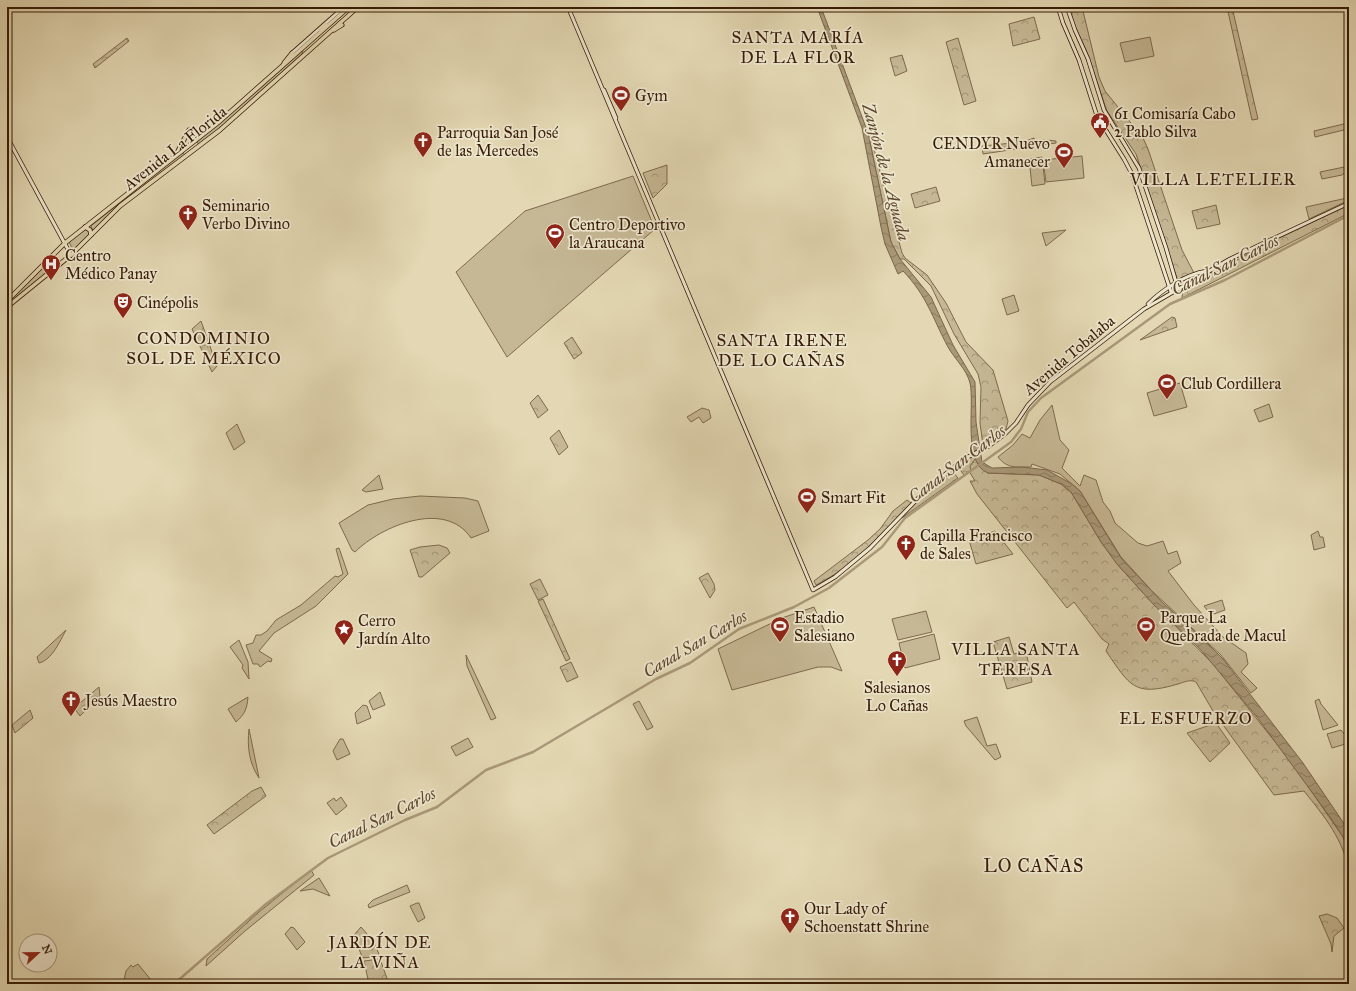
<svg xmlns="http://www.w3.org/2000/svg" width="1356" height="991" viewBox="0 0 1356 991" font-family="'IM FELL Great Primer',serif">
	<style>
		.grass { fill: #c6b895; stroke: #7e6a4d }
		.forest { fill: url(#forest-crowns); stroke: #7e6a4d }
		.water { fill: url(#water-waves); stroke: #7b664a }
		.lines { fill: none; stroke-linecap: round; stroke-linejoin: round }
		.stream { stroke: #7b664a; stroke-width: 1 }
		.canal { stroke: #a99878; stroke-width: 2.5 }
		.secondary-casing { stroke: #371b05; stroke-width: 4.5 }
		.primary-casing { stroke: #371b05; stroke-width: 5 }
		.secondary { stroke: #ede6ce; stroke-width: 3 }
		.primary { stroke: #e3d8b3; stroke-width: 3.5 }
		.labels { text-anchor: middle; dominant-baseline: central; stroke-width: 3.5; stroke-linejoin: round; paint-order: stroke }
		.poi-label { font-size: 16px; fill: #371b05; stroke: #ede6ce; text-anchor: start }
		.street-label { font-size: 16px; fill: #371b05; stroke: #ede6ce }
		.neighbourhood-label { font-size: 17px; letter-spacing: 1px; fill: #371b05; stroke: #ede6ce }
		.water-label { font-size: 17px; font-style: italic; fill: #5f472d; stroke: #ede6ce }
		.quarter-label { font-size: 18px; letter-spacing: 1px; fill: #371b05; stroke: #ede6ce }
	</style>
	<defs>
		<pattern id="forest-crowns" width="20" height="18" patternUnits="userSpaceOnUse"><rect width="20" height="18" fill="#c6b895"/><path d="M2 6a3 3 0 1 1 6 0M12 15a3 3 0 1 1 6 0" fill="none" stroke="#a29578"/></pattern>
		<pattern id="water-waves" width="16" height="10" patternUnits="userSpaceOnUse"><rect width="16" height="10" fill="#a99878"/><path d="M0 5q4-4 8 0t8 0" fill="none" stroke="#8a7b60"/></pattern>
	</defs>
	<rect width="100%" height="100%" fill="#e3d8b3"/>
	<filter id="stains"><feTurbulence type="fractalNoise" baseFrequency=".005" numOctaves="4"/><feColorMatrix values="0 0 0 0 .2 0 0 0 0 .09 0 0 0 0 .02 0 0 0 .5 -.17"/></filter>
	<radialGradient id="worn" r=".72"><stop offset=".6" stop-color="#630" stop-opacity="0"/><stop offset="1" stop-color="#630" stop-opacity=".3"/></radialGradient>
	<g class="grass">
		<path d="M1150,37L1154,56L1125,62L1120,43Z"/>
		<path d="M303,50L302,54L227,122L199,145L197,142Z"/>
		<path d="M1348,123L1349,134L1348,129L1315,137L1314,131Z"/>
		<path d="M183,152L185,156L114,209L93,231L91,226Z"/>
		<path d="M1082,156L1084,178L1046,182L1043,160Z"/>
		<path d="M1042,157L1045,184L1032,186L1029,159Z"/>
		<path d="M1349,166V169L1342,175L1322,179L1320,172Z"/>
		<path d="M633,176L655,229L507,357L456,272L525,211Z"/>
		<path d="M1346,192H1349V200L1309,219L1306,207L1347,198Z"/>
		<path d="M85,229H88L90,234L73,250L69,242Z"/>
		<path d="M1066,230L1046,246L1042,233Z"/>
		<path d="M48,263L53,269L7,305V302Z"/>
		<path d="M1014,295L1019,311L1007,315L1002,299Z"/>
		<path d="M1180,383L1187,407L1154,416L1147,393Z"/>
		<path d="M1269,404L1273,417L1259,422L1254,410Z"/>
		<path d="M1052,405L1060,440L1069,450L1062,468L1080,486L1084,475L1096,480L1103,502L1110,511L1115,523L1138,543L1147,546L1163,541L1168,554L1177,551L1181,563L1168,571L1194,605L1223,637L1246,653L1248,664L1241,672L1257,688L1251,693L1221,655L1152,591L1121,557L1080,491L1060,474L1032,464L1031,467C1017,467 1007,469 998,457L1013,445L1022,434L1030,438L1040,420Z"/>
		<path d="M702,408L709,410L711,418L703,423L699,417L691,422L687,417Z"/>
		<path d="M237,424L245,442L234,450L226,433Z"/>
		<path d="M379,475L383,489L366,492L362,490Z"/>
		<path d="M420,496L465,498L478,501L489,531L471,538C445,499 381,526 355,552L352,550L339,523L368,505L393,499Z"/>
		<path d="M1318,531L1320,537H1323L1325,547L1314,550L1311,535Z"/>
		<path d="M339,548L348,574L316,606L274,633L259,651L272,659L271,662L268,661L260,667L258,664H253L246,645L253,643L256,635H261L267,631L276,620L301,605L335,576L338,577L343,574L336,549Z"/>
		<path d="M1222,600L1225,610L1211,615L1204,606Z"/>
		<path d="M814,607L842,671L831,667H818L732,690L718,649L782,618Z"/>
		<path d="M926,611L932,632L898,640L892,619Z"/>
		<path d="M66,630C60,641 52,660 39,663L37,657Z"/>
		<path d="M934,634L940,659L905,668L899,643Z"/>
		<path d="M239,640L248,662L249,679L242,668L243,665L230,647Z"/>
		<path d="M466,655L496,718L491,720L467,666Z"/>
		<path d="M380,692L385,705L373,710L369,701Z"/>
		<path d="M248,697C247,709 245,714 236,722L228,709Z"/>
		<path d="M1319,699L1321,704L1338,725L1323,730L1315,701Z"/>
		<path d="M639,701L653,727L647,730L633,704Z"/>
		<path d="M363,705L367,706L371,718L357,724L355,713Z"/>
		<path d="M977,717L987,746L996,744L1001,757L995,760L966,726L964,721Z"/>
		<path d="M249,729L259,778C249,763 247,747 249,729Z"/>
		<path d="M1341,730L1349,740V743L1332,748L1327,734Z"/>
		<path d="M468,738L473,747L456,756L451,747Z"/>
		<path d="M340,739H343L350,754L337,760L333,751Z"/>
		<path d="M341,797L347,806L336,815L327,803L334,798L336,801Z"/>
		<path d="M319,878L330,896L313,889L300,891Z"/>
		<path d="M407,885L410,892L369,908L368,905L373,900Z"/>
		<path d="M417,903H419L425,918L418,922L410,906Z"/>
		<path d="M291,927L294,928L305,942L297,950L285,934Z"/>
		<path d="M138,964L151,980C137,985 137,986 124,980L126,971L131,965L133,967Z"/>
	</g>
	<g class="forest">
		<path d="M1069,7H1082L1099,77L1105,91L1143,138L1148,149L1182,250L1194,273L1178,281L1136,154L1107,111L1086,50L1074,25Z"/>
		<path d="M1227,7H1232L1258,119L1252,120Z"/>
		<path d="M1034,17L1040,39L1013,46L1009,24Z"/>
		<path d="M127,38L129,41L95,68L93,64Z"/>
		<path d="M958,38L976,101L964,105L946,42Z"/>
		<path d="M902,55L907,71L895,76L890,58Z"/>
		<path d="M868,133L870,134L902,253L905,258L927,275L946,303L966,342L993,370L1008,421L1006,429L983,446L980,423L981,387L978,374L954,334L931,286L904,259H900L891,242Z"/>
		<path d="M1034,138L1035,141L1046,140L1056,141V143L983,154L982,146L1023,142Z"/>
		<path d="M667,165V184L653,198L643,173Z"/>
		<path d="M936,187L940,201L915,208L911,194Z"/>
		<path d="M1216,205L1220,224L1197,229L1192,211Z"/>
		<path d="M1349,205V213L1182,298L1183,288L1233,260L1230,264L1267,243Z"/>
		<path d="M1172,317L1175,318L1177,327L1140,340Z"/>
		<path d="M201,321L217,366L212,372L192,329Z"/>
		<path d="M572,337L582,353L574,359L564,343Z"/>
		<path d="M538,395L548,410L538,418L530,403Z"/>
		<path d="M559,430L568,447L559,455L550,438Z"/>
		<path d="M975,455L978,464L988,473L1039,475L1061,484L1071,492L1101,542L1117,564L1144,594L1213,664L1292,763L1343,837L1349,852V874C1345,841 1324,816 1304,791L1274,795L1213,711L1196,682C1191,679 1184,682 1178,684C1134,697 1130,686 1106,651L1109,644L1102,639L1074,602L1067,608L977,494L970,481H975L969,471L964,475L958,467L960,464Z"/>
		<path d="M952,471L958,478L902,518L920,497Z"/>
		<path d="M907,500L911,503C882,534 854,566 816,585L814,581L868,540L880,529L893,511Z"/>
		<path d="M995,531L1013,554L976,564L969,540Z"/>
		<path d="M439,545L447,548L450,553L422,577H419L410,550L420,547Z"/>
		<path d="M708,573L714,584L715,590L710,598L699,578Z"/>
		<path d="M540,579L548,595L538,600L530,584Z"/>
		<path d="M543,599L570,659L566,661L538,601Z"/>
		<path d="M1009,637L1014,654L1026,651L1032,682L1007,689L993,642Z"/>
		<path d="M571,662L578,677L567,682L560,667Z"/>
		<path d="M99,687L100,696L80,716L74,708Z"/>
		<path d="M30,710L33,718L15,733L12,725Z"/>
		<path d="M1216,723L1230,743L1210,762L1187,733Z"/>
		<path d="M261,787L266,796L214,834L207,825L252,791Z"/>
		<path d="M311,870L314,875L245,931L206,966L207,959L259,912Z"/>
		<path d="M1327,914L1337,918L1344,928L1334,936L1332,952L1331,944L1319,916Z"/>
		<path d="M361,927L373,941L379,954L377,956L364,958L362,957L354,935Z"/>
		<path d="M380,959L389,984H369L364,961Z"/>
	</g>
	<path class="water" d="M817,7H821L868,133L891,242L900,259L931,297L953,345L975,382L976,422L982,462L992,468L1022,467L1047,470L1072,484L1080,491L1121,558L1163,603L1199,635L1223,659L1303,763L1347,828L1349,833V852L1343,837L1330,817L1257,717L1200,649L1153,604L1117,564L1101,542L1071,492L1061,484L1039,475L988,473C962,463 975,405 970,383C967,370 954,358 948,347C932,317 927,296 903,271L898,274L885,244L881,227L862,128Z"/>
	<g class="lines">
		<path class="stream" d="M971,471L970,466L976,458"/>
		<path class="canal" d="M174,984L266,904L328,858L405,820L437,807L486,770L533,752L656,679L690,663L739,629L794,607L829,588L882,547L905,518L1011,442L1021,429L1028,412L1041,398L1170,304L1225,280L1349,215"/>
		<defs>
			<g id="secondary">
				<path d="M568,7L813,590L835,577L870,548L926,490L964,459L989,446L1005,434L1016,423L1028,405L1050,382L1144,309L1230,259L1349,203"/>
				<path d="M1058,7L1063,23L1079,60L1097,116L1124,159L1132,174L1171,292"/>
				<path d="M1067,7L1075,30L1088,59L1104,110L1139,168L1166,248L1178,289"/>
				<path d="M292,53L344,7"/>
				<path d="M604,90L616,118"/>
				<path d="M7,137L71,255"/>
				<path d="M1148,304C1162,290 1186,274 1207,271"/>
			</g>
			<g id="primary">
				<path d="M320,29L326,24"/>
				<path d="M334,30L342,25"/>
				<path d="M284,63L292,53"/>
				<path d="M177,153L189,130"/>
				<path d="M85,227L90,230L91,235"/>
				<path d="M48,258L50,264L57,267"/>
				<path d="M7,301L65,243L220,121L349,7"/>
				<path d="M7,307L71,255L120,206L220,130L358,7"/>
			</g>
		</defs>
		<use href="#secondary" class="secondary-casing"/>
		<use href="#primary" class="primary-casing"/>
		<use href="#secondary" class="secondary"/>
		<use href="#primary" class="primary"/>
	</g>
	<defs>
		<symbol id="stadium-pin" viewBox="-11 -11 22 30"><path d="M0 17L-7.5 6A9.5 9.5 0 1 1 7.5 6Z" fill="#8f2418" stroke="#ede6ce"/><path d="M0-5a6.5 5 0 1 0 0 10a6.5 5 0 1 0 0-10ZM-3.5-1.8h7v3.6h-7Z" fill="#fff"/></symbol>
		<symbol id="civic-pin" viewBox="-11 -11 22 30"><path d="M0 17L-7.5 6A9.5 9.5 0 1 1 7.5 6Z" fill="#8f2418" stroke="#ede6ce"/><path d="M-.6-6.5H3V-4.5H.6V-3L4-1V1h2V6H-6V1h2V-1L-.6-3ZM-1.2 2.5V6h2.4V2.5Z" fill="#fff"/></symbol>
		<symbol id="church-pin" viewBox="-11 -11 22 30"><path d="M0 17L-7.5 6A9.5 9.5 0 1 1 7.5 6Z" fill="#8f2418" stroke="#ede6ce"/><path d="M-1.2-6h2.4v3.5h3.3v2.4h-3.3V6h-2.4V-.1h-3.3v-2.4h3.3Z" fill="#fff"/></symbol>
		<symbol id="hospital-pin" viewBox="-11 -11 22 30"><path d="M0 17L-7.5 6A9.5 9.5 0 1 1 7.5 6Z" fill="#8f2418" stroke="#ede6ce"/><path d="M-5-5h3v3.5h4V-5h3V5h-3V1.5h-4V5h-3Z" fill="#fff"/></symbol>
		<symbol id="theatre-pin" viewBox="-11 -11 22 30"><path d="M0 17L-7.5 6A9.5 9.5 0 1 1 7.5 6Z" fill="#8f2418" stroke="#ede6ce"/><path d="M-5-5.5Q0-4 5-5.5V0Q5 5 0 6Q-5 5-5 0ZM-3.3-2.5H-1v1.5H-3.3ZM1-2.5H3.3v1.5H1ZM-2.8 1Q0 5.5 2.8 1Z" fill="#fff"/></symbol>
		<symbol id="sight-pin" viewBox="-11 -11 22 30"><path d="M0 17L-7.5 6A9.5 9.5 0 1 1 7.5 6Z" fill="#8f2418" stroke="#ede6ce"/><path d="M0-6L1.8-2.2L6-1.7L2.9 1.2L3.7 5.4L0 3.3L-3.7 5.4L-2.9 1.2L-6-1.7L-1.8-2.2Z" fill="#fff"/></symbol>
	</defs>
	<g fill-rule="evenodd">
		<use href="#stadium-pin" x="610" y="84" width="22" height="30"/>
		<use href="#civic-pin" x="1089" y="111" width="22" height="30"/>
		<use href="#church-pin" x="412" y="130" width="22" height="30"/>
		<use href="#stadium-pin" x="1053" y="141" width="22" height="30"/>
		<use href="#church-pin" x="177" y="203" width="22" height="30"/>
		<use href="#stadium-pin" x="544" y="222" width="22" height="30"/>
		<use href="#hospital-pin" x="40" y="253" width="22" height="30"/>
		<use href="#theatre-pin" x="112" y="291" width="22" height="30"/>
		<use href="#stadium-pin" x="1156" y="372" width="22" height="30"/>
		<use href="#stadium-pin" x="796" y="486" width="22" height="30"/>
		<use href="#church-pin" x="895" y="533" width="22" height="30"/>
		<use href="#stadium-pin" x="769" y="615" width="22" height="30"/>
		<use href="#stadium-pin" x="1135" y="615" width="22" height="30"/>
		<use href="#sight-pin" x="333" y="618" width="22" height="30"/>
		<use href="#church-pin" x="886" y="649" width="22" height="30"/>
		<use href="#church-pin" x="60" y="689" width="22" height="30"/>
		<use href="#church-pin" x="779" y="906" width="22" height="30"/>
	</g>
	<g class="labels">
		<g class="poi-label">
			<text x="635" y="95">Gym</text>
			<text x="1114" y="113">61 Comisaría Cabo<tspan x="1114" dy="18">2 Pablo Silva</tspan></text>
			<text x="437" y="132">Parroquia San José<tspan x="437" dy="18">de las Mercedes</tspan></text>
			<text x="1050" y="143" text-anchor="end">CENDYR Nuevo<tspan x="1050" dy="18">Amanecer</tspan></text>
			<text x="202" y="205">Seminario<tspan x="202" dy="18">Verbo Divino</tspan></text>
			<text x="569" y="224">Centro Deportivo<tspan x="569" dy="18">la Araucana</tspan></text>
			<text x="65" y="255">Centro<tspan x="65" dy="18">Médico Panay</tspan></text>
			<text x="137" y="302">Cinépolis</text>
			<text x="1181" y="383">Club Cordillera</text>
			<text x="821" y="497">Smart Fit</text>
			<text x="920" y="535">Capilla Francisco<tspan x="920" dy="18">de Sales</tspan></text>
			<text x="794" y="617">Estadio<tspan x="794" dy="18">Salesiano</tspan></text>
			<text x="1160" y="617">Parque La<tspan x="1160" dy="18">Quebrada de Macul</tspan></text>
			<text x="358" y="620">Cerro<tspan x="358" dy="18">Jardín Alto</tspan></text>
			<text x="897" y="687" text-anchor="middle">Salesianos<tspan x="897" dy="18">Lo Cañas</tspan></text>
			<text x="85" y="700">Jesús Maestro</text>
			<text x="804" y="908">Our Lady of<tspan x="804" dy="18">Schoenstatt Shrine</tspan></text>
		</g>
		<g class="street-label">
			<text transform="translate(175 148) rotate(-38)">Avenida La Florida</text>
			<text transform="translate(1069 355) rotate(-40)">Avenida Tobalaba</text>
		</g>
		<g class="neighbourhood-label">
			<text x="798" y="37">SANTA MARÍA<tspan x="798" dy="20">DE LA FLOR</tspan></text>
			<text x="1213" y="179">VILLA LETELIER</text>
			<text x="204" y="338">CONDOMINIO<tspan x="204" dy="20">SOL DE MÉXICO</tspan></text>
			<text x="782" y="340">SANTA IRENE<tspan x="782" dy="20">DE LO CAÑAS</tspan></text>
			<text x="1016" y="649">VILLA SANTA<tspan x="1016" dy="20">TERESA</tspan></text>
			<text x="1186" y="718">EL ESFUERZO</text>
			<text x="380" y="942">JARDÍN DE<tspan x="380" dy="20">LA VIÑA</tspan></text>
		</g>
		<g class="water-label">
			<text transform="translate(886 172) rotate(75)">Zanjón de la Aguada</text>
			<text transform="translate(1225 265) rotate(-26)">Canal San Carlos</text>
			<text transform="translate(957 464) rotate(-37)">Canal San Carlos</text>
			<text transform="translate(695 644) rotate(-30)">Canal San Carlos</text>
			<text transform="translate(382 818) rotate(-26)">Canal San Carlos</text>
		</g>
		<g class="quarter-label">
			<text x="1034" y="866">LO CAÑAS</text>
		</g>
	</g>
	<rect width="1356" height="991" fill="none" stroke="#e3d8b3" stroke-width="24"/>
	<rect x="8" y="8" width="1340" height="975" fill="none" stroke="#371b05" stroke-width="2"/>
	<rect x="12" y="12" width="1332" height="967" fill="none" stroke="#371b05"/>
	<g transform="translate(38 953) rotate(68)"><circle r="19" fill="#ede6ce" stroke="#a4957e"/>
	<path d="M0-3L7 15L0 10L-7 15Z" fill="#8f2418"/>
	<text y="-6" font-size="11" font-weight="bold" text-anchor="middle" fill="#371b05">N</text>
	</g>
	<rect width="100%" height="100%" filter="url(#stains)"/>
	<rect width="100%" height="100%" fill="url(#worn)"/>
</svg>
